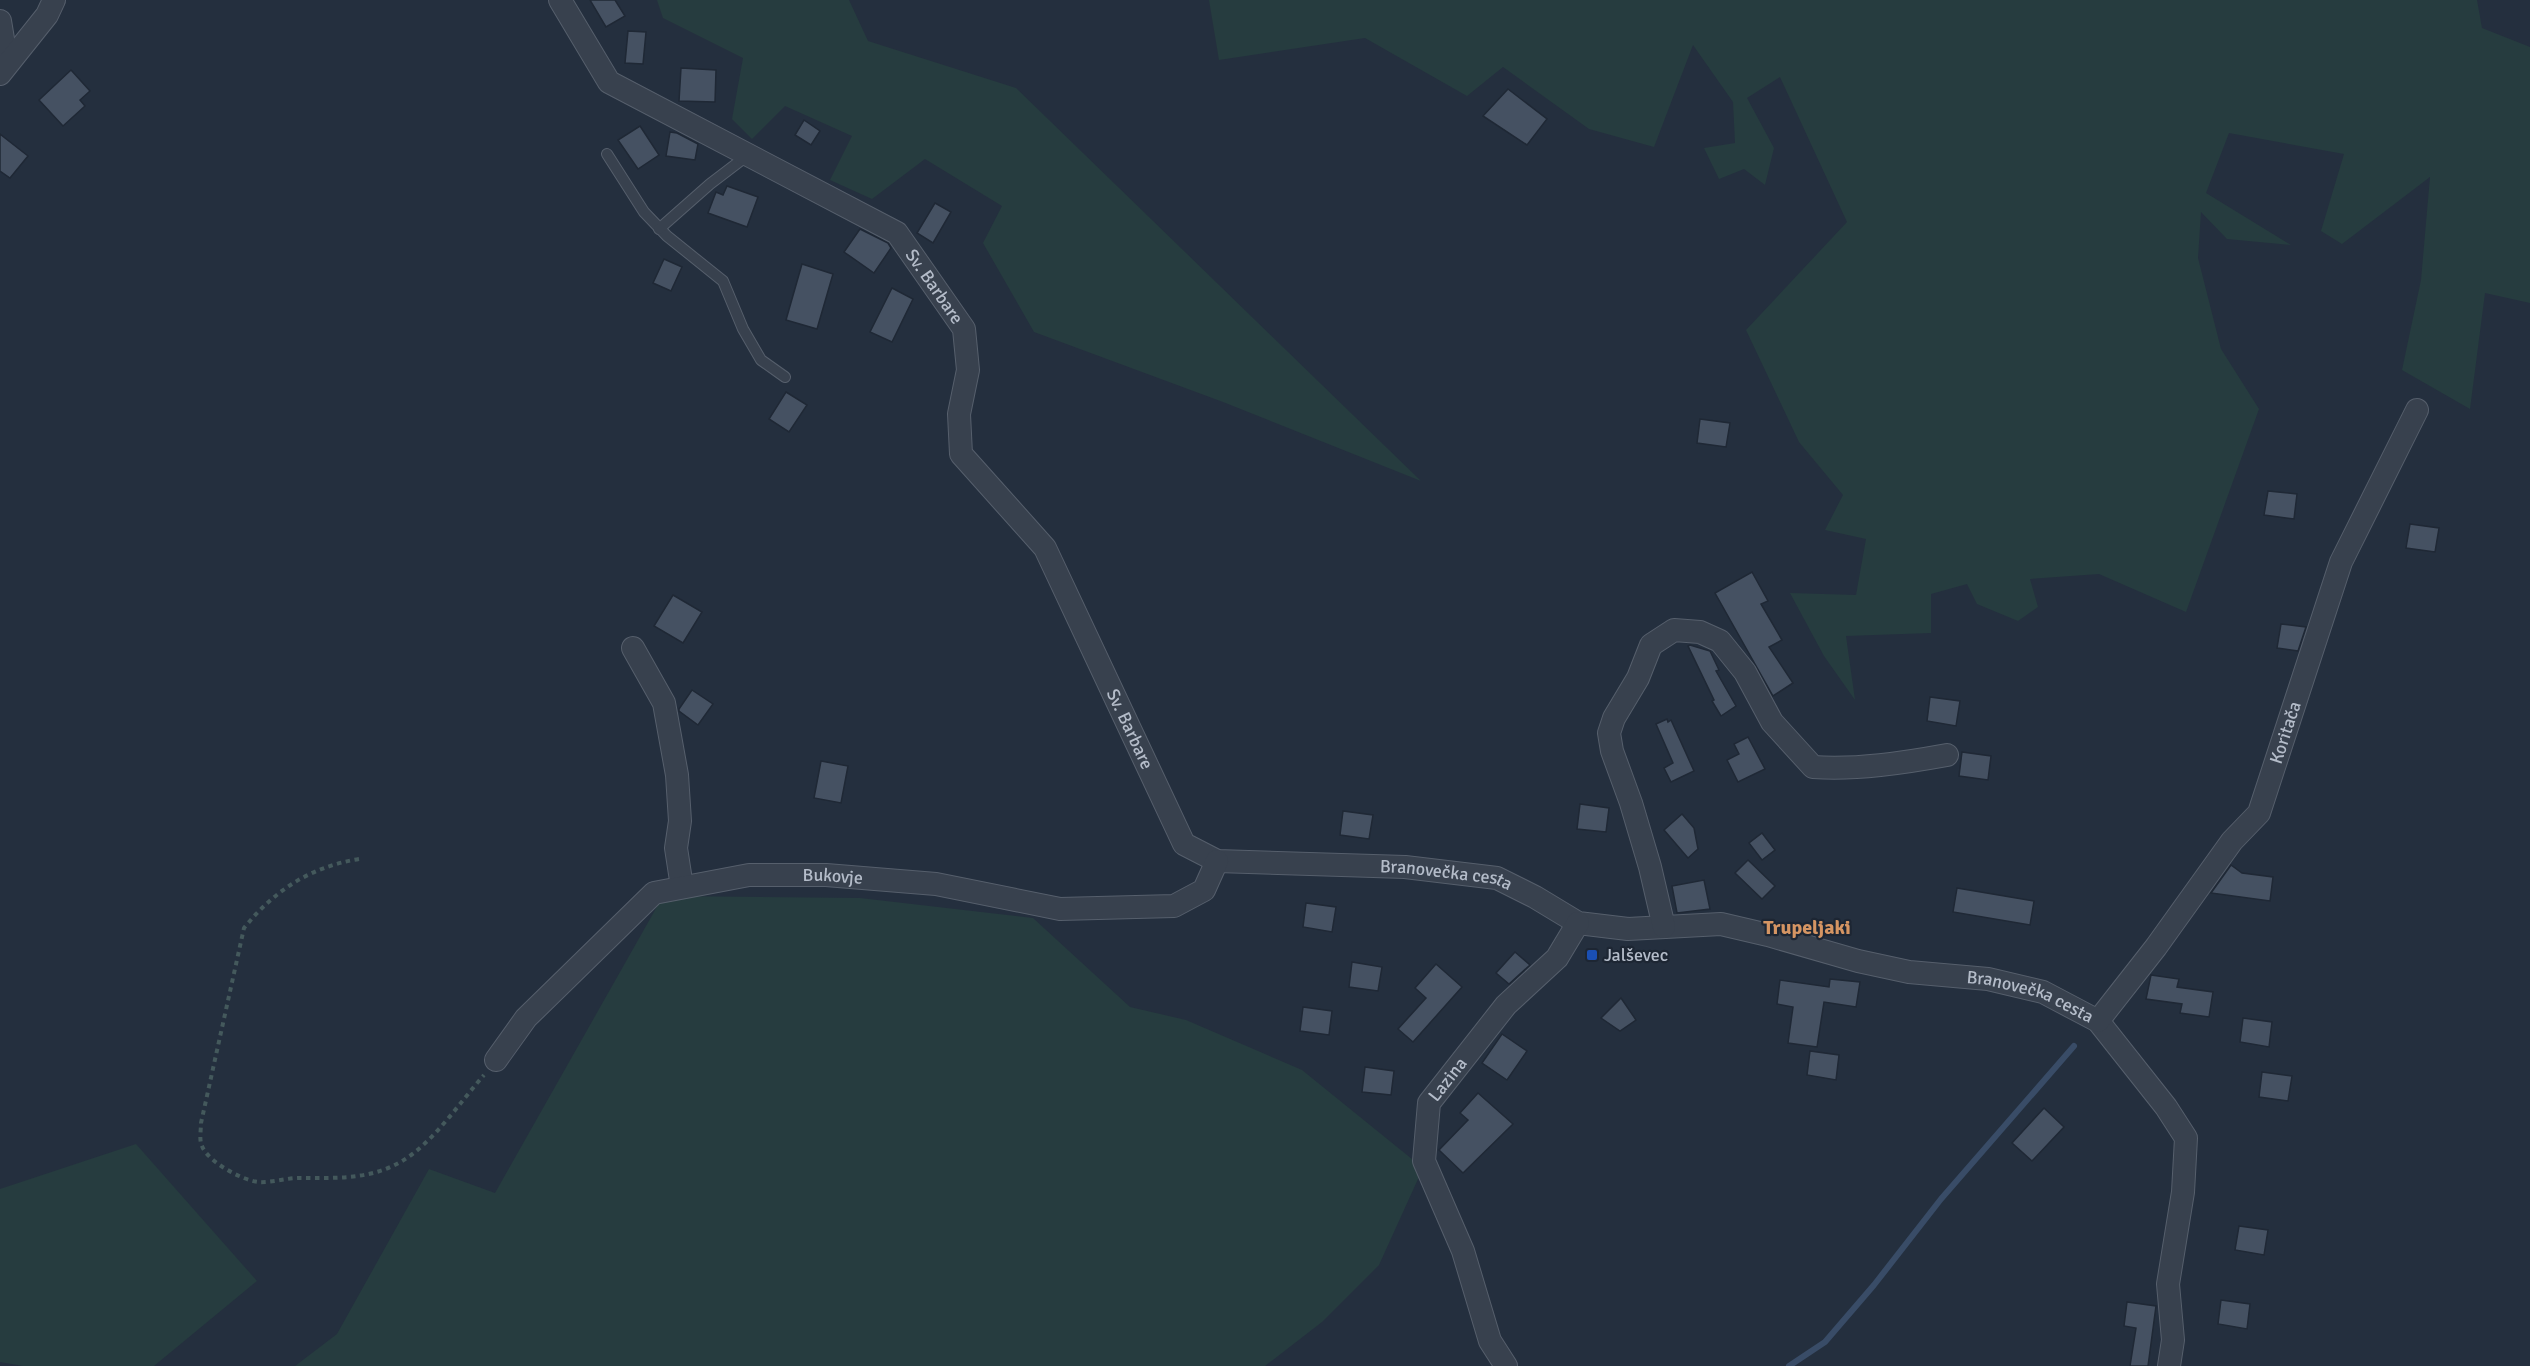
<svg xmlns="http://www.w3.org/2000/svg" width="2530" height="1366" viewBox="0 0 2530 1366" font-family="Signika,sans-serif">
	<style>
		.green { fill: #263c3f }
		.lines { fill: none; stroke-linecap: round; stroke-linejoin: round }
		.stream { stroke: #394c67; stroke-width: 6 }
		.building { fill: #455162; stroke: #1f2835; stroke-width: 1.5 }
		.lane-casing { stroke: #565f6c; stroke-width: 12 }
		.street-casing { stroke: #565f6c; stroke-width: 24 }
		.path { stroke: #44595c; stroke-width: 4; stroke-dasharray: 4.5 4.5; stroke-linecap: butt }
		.lane { stroke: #38414e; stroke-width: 10 }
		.street { stroke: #38414e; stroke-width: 22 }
		.transit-dot { fill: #1a4fb4; stroke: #1d2633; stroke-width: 2 }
		.labels { text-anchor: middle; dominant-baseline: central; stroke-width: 4.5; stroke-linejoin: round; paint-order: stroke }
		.street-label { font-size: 18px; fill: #b4bcc9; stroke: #1d2633 }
		.poi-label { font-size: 18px; fill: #b4bcc9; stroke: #1d2633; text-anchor: start }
		.neighbourhood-label { font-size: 20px; font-weight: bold; fill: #d59563; stroke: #1d2633 }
	</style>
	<rect width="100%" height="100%" fill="#242f3e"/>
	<g class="green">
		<path d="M657,0H849L868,41L1016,88L1421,481L1223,402L1034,332L983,243L1002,206L925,159L872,199L830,180L852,136L785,106L752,139L732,119L743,58L663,18Z"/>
		<path d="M1209,0H2477L2482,28L2530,47V303L2485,293L2470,409L2402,370L2421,280L2430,177L2342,244L2321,231L2344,154L2229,133L2206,193L2291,245L2227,239L2201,212L2198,258L2221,349L2259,409L2186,612L2099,574L2030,579L2038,607L2018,621L1977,604L1967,584L1931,594V633L1846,636L1855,700L1824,656L1790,593L1856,595L1866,539L1825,530L1843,495L1799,442L1746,330L1847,222L1780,77L1747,98L1774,148L1765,185L1744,169L1719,179L1704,148L1735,143L1733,102L1693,45L1654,147L1589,129L1503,67L1467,96L1365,38L1219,60Z"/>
		<path d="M663,896L860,898L1033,918L1130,1007L1186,1020L1302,1070L1423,1168L1379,1265L1322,1322L1265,1366H295L337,1334L429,1169L495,1193Z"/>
		<path d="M136,1144L257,1281L154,1366H23L0,1362V1189Z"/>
	</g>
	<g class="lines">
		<path class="stream" d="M1789,1366L1825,1342L1874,1285L1941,1199L2074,1046"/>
	</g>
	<g class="building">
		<path d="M590,0H615L625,16L606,27Z"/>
		<path d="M628,31L646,32L643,64L625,63Z"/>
		<path d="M681,68L716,70L715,102L679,101Z"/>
		<path d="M71,70L90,91L80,100L85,106L63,126L39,100Z"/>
		<path d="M1508,89L1547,119L1527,145L1483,116Z"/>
		<path d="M804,120L820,131L811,145L795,135Z"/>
		<path d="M640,126L659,155L638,169L618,140Z"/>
		<path d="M670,132L677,133L698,144L695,160L666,156Z"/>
		<path d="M0,134L28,156L10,178L0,171Z"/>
		<path d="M727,186L758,197L747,227L708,213L716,192L723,195Z"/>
		<path d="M935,203L951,212L933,243L917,233Z"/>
		<path d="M860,229L888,243L891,248L874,273L844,252Z"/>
		<path d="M664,259L682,267L671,291L653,283Z"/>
		<path d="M802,264L833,274L817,329L786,320Z"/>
		<path d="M892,288L913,299L892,342L870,332Z"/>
		<path d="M786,392L807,405L789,432L769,419Z"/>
		<path d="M1700,419L1730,423L1726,447L1697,443Z"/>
		<path d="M2268,491L2297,494L2294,519L2264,515Z"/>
		<path d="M2410,524L2439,528L2435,552L2406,548Z"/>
		<path d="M1752,572L1768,601L1761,604L1782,640L1769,647L1793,683L1773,696L1715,593Z"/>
		<path d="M673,595L702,612L683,643L654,626Z"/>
		<path d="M2281,624L2306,627L2298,651L2277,648Z"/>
		<path d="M1690,645L1710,651L1719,670L1716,671L1736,706L1721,716L1712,701L1714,700L1688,646Z"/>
		<path d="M692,690L713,704L698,725L679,711V709Z"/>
		<path d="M1930,697L1960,701L1956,726L1927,721Z"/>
		<path d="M1667,719L1668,722L1671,720L1694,771L1671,782L1664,768L1673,763L1656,724Z"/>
		<path d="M1748,737L1765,769L1738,782L1727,760L1739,754L1734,744Z"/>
		<path d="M1962,752L1991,756L1988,780L1959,776Z"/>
		<path d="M821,761L848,766L841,803L814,798Z"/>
		<path d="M1580,804L1609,808L1606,832L1577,829Z"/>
		<path d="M1343,811L1373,815L1369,839L1340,835Z"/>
		<path d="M1682,814L1694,828L1698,849L1688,858L1664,830Z"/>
		<path d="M1762,833L1775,850L1762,860L1749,843Z"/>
		<path d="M1748,860L1775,886L1762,899L1735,873Z"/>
		<path d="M2231,865L2242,873L2273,877L2270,901L2211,893Z"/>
		<path d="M1704,880L1710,909L1677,913L1672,886Z"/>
		<path d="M1957,888L2034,901L2030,925L1953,912Z"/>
		<path d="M1306,903L1336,907L1332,932L1303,927Z"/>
		<path d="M1515,952L1530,965L1509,984L1496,973Z"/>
		<path d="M1352,962L1382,967L1378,991L1349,987Z"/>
		<path d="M1436,964L1462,987L1413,1042L1398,1029L1426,998L1415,988Z"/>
		<path d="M2151,975L2179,979L2177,987L2213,992L2209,1017L2180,1013L2182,1004L2146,999Z"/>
		<path d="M1830,979L1860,982L1856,1007L1824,1002L1817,1047L1788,1043L1793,1007L1777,1004L1780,980L1829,987Z"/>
		<path d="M1621,998L1636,1020L1620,1031L1601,1018Z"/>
		<path d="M1303,1007L1332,1011L1329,1035L1300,1031Z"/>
		<path d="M2243,1018L2272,1022L2269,1047L2240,1042Z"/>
		<path d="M1502,1034L1527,1051L1507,1080L1482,1063Z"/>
		<path d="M1810,1051L1839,1055L1836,1080L1807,1075Z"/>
		<path d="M1365,1067L1394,1071L1391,1095L1362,1092Z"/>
		<path d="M2262,1072L2292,1076L2288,1101L2259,1097Z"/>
		<path d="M1478,1093L1513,1124L1463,1173L1439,1150L1468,1120L1460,1113Z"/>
		<path d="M2044,1108L2064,1127L2032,1161L2012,1143Z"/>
		<path d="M2239,1226L2268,1230L2264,1255L2235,1250Z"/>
		<path d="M2221,1300L2250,1304L2247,1329L2218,1324Z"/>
		<path d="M2127,1302L2156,1306L2148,1366H2130L2136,1328L2124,1326Z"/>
	</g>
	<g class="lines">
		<defs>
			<g id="lane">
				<path d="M607,154L644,212L667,236L723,281L743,329L761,360L785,377"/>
				<path d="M659,229L710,184L748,155"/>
			</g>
			<g id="street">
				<path id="s1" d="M560,0L609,82L897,233L964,329L968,370L959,414L961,454L1045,548L1184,844L1217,861L1405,867L1497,878L1535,897L1578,923L1628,929L1721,924L1768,935L1858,961L1909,972L1988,979L2043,992L2098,1021L2166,1107L2186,1138L2183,1192L2168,1284L2173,1340L2169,1366"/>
				<path d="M0,21L7,63"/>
				<path d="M0,74L47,15L54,0"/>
				<path d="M633,648L664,703L677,775L680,821L676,848L682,887"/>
				<path d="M1664,927L1650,867L1631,803L1612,751L1609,733L1614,718L1638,678L1651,645L1674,630L1700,632L1720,641L1745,672L1772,722L1813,767C1857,770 1903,763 1947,755"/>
				<path id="s2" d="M2098,1021L2156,947L2232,841L2259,813L2341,562L2417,410"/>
				<path id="s3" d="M496,1060L526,1018L654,893L749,875H826L936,884L1060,909L1174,906L1204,890L1217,861"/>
				<path id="s4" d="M1506,1366L1490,1341L1463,1251L1424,1161L1429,1103L1506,1005L1557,958L1578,923"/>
			</g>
		</defs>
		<use href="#lane" class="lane-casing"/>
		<use href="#street" class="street-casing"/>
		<path class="path" d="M359,859C310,867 275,890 244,928L201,1123C201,1130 199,1140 202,1146C208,1162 242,1180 258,1182C271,1183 286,1178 299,1178C334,1178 371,1180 402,1161C433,1143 460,1102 484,1075"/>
		<use href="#lane" class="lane"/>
		<use href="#street" class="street"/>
	</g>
	<rect class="transit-dot" x="1586" y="949" width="12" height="12" rx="3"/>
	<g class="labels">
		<g class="street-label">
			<text stroke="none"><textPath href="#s1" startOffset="486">Sv. Barbare</textPath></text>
			<text stroke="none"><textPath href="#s1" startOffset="990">Sv. Barbare</textPath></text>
			<text stroke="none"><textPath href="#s2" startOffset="348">Koritača</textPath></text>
			<text stroke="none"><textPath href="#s3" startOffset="411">Bukovje</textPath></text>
			<text stroke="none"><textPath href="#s1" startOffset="1384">Branovečka cesta</textPath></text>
			<text stroke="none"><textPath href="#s1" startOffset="1990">Branovečka cesta</textPath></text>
			<text stroke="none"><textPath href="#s4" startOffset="310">Lazina</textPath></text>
		</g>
		<g class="poi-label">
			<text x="1604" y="955">Jalševec</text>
		</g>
		<g class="neighbourhood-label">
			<text x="1807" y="927">Trupeljaki</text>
		</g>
	</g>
</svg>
